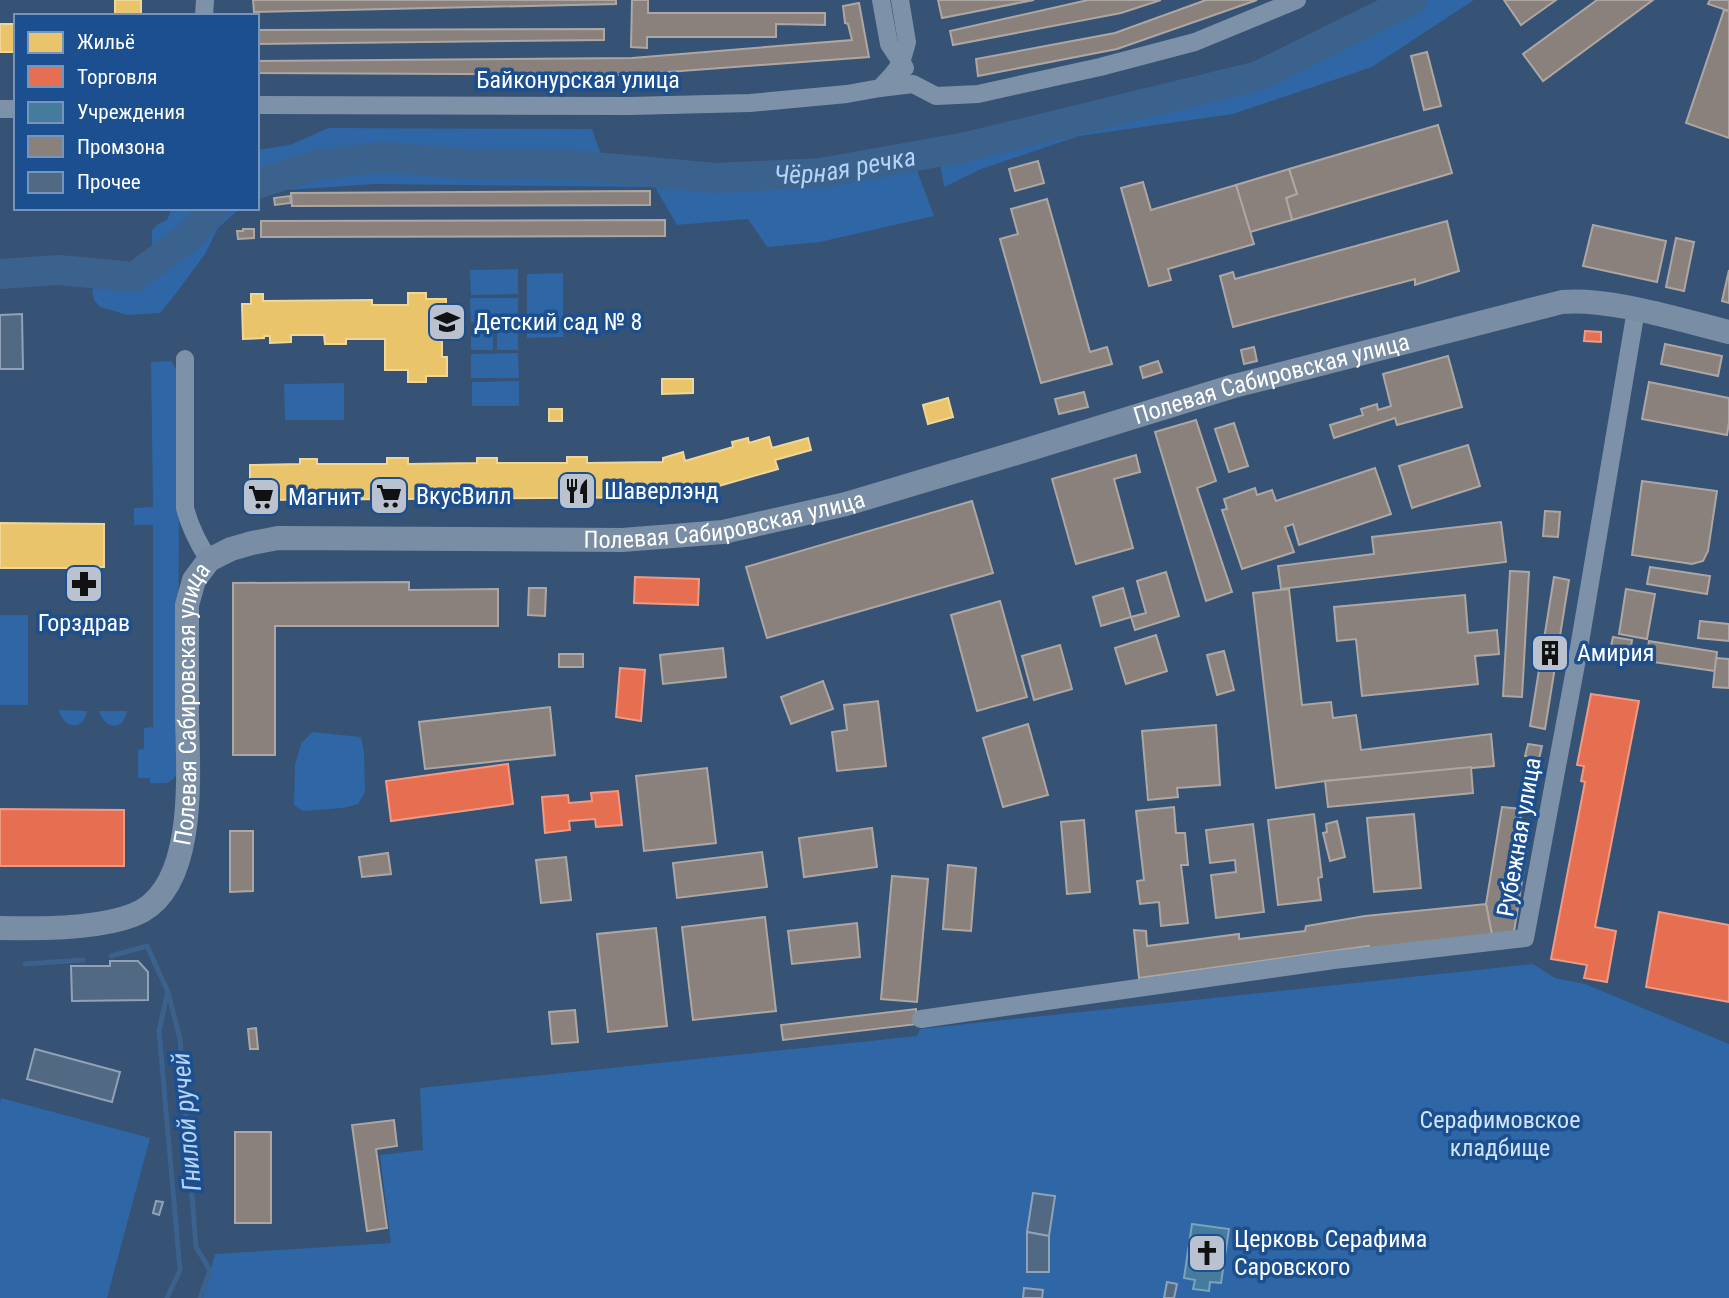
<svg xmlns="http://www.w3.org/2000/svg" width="1729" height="1298" viewBox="0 0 1729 1298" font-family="'Roboto Condensed',sans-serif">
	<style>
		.green { fill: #2f66a5 }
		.homes { fill: #e9c46a; stroke: #f0d697; stroke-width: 2 }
		.shops { fill: #e76f51; stroke: #ee9a85; stroke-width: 2 }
		.public { fill: #457b9d; stroke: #7da3ba; stroke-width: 2 }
		.industry { fill: #8a817c; stroke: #ada7a3; stroke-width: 2 }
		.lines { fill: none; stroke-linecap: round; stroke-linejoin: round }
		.stream { stroke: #3b618d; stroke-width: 5 }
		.river { stroke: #3b618d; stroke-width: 30 }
		.building { fill: #526984; stroke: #92a2b6; stroke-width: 2 }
		.street { stroke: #7d92a8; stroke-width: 18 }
		.secondary { stroke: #798da4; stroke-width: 24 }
		.labels { text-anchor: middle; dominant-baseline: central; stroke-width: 7; stroke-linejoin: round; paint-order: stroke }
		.street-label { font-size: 24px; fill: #fff; stroke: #1b4f8f }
		.poi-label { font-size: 24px; fill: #fff; stroke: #1b4f8f; text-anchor: start }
		.park-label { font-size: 24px; fill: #cfe3fa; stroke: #1b4f8f }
		.water-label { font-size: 26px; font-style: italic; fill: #b5d3f5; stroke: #1b4f8f }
	</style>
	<rect width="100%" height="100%" fill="#365274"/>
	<g class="green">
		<path d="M1422,0H1474L1372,67L1233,114L1079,136L981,169L944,187L939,157L1259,81L1374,25Z"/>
		<path d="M328,128L592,129L603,161L718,163L819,159L909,149L934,216L820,242L767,247L748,219L677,225L655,187L375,184L271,191L257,198V150L290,145Z"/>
		<path d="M172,208H240L218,228L205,254L177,292L160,313L128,315L100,307L94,300L92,291L98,273L108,269L135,271L152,251V230L158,224L167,220Z"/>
		<path d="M518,269V294L471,295L470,270Z"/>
		<path d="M563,273V337L527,338V274Z"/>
		<path d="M470,298H518V322H471Z"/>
		<rect x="471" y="326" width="22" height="24"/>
		<rect x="497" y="326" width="21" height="24"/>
		<path d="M518,353L519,378H471V354Z"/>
		<path d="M171,361L180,375L177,773C171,786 163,783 150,783V778H138V750L144,749V728L153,727V525H134V508L153,507L151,362Z"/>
		<path d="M519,381V406H472V382Z"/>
		<path d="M344,383V420H285L284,384Z"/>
		<rect x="0" y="615" width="28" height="90"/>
		<path d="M59,711V710L87,711C83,731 64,729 59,711Z"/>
		<path d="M99,711H127C124,732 104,729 99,711Z"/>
		<path d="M312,732L361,737L364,752L365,792L358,804L343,808L303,811L294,805L295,765L301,744Z"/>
		<path d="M1533,964L1555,978L1585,984L1729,1044V1298H203L215,1254L391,1243L380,1155L423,1150L420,1088L917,1036L920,1029Z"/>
		<path d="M1,1098L150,1138L107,1298H0V1103Z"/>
	</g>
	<g class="homes">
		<rect x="115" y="0" width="26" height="16"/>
		<rect x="0" y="24" width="16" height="28"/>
		<path d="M408,293H426V299H446V317L442,318V357H447V376H426V382H408V370H385V339H346V344H325L324,335H291V342L270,343V336H264V338L243,339L242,304H251V294H263V301L372,300V305H408Z"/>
		<path d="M662,379H693V393L662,394Z"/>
		<path d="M948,398L953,417L928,424L923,405Z"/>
		<rect x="549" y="409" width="13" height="12"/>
		<path d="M769,437L772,448L808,438L811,450L775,460L778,469L691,494L692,495L687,497L246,500V481H250V465L300,464V459H317V464H387V458H408V464L477,463V458H497V463H567V457H587V463L663,462V458L683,452L685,461L733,447L732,442L748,438L749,443Z"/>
		<path d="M0,523L104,524V567H100V590H68V568H0Z"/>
	</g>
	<g class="shops">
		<path d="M1585,331L1601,332V342L1584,341Z"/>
		<path d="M635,577L699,579L698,605L634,603Z"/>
		<path d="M620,668L645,670L641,721L616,717Z"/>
		<path d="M1591,694L1639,701L1595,927L1616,931L1607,982L1584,978L1587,965L1551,959L1585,782L1581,781L1584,766L1577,765Z"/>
		<path d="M508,764L513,804L391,821L386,781Z"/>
		<path d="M618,791L622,825L596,827L595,819L569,821L570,830L545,833L542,797L568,795L569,803L592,801L591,793Z"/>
		<path d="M0,809L124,810V866H0Z"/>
		<path d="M1659,912L1729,925V1002L1646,987Z"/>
	</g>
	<path class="public" d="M1192,1224L1229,1229L1221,1283L1210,1282L1209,1291L1193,1289L1195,1280L1184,1278Z"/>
	<g class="industry">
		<path d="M253,0H616V4L254,12Z"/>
		<path d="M632,0H648V13H825V25L776,24V37H647V48L631,47Z"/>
		<path d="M938,0H1034L942,18Z"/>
		<path d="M1088,0H1161L1121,13L953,45L950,31Z"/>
		<path d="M1206,0H1257L1117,49L978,76L976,59L1115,33Z"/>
		<path d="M1504,0H1556L1521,25Z"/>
		<path d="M1597,0H1653L1543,81L1523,54Z"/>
		<path d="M1710,0H1729V11L1708,4Z"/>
		<path d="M859,3L869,57L628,75L257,73V61L632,58L852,40L848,24L845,23L843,6Z"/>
		<path d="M1724,10L1729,11V138L1686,123Z"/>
		<path d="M604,29V40L257,44V30Z"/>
		<path d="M1427,52L1441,106L1424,110L1411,56Z"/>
		<path d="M1438,125L1452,173L1292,220L1286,198L1297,194L1289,169Z"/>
		<path d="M1038,161L1044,183L1015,191L1009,169Z"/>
		<path d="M1289,169L1297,194L1286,198L1292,220L1250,232L1236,185Z"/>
		<path d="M1143,182L1151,210L1236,185L1254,244L1168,269L1171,280L1149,286L1121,188Z"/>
		<path d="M650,191V205L292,206L291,193Z"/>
		<path d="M290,196L291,203L275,205L274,198Z"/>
		<path d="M1047,199L1090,352L1107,347L1112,364L1041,383L1000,239L1018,234L1011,209Z"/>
		<path d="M665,220V236L261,237V221Z"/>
		<path d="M1447,221L1459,271L1415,285V279L1233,327L1220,276L1233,272L1235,279Z"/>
		<path d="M1593,225L1666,241L1657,282L1583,266Z"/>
		<path d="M243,229H254V238L238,239L237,231H243Z"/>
		<path d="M1676,238L1694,242L1684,291L1666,287Z"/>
		<path d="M1729,270V303L1722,301Z"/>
		<path d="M1665,344L1722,356L1718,376L1661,364Z"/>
		<path d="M1254,347L1257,361L1244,364L1241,350Z"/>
		<path d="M1448,356L1462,407L1397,425L1395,418L1334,438L1330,425L1363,415L1361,409L1377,404L1378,410L1391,406L1383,374Z"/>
		<path d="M1158,361L1162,372L1143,378L1140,367Z"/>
		<path d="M1649,382L1729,398V422L1727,435L1642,419Z"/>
		<path d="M1084,392L1088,407L1059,414L1055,399Z"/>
		<path d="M1196,420L1216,481L1197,488L1232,592L1206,601L1155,432Z"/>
		<path d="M1234,423L1248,466L1229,472L1215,429Z"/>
		<path d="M1468,445L1480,486L1412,508L1399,466Z"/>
		<path d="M1136,455L1140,472L1114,479L1133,548L1076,564L1052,479Z"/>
		<path d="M1375,468L1391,514L1299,545L1293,524L1285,527L1294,552L1242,569L1222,510L1227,509L1224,499L1255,488L1257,495L1272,490L1276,501Z"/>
		<path d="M1642,481L1717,491L1708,551L1703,561L1692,564L1632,555Z"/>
		<path d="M972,501L993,573L767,638L746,567Z"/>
		<path d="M1545,511L1560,512L1558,537L1543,536Z"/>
		<path d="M1501,522L1506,562L1281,589L1278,566L1374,554L1372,537Z"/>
		<path d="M1650,567L1710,576L1707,594L1647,584Z"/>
		<path d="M1510,571L1529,572L1522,697L1503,696Z"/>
		<path d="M1166,572L1179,616L1135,630L1131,617L1146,613L1137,581Z"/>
		<path d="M1554,577L1569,580L1545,729L1530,726Z"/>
		<path d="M409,582V590L498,589V626H275V755H233V583Z"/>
		<path d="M529,588H546L545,616L528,615Z"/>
		<path d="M1123,588L1131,617L1101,626L1093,597Z"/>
		<path d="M1289,589L1302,705L1331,702L1333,718L1356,715L1361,750L1491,734L1494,766L1325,781L1276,788L1253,593Z"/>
		<path d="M1626,589L1655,594L1647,639L1619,634Z"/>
		<path d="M1465,595L1468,633L1497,630L1499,654L1475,656L1478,684L1362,696L1356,639L1337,641L1334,607Z"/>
		<path d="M1000,601L1027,697L977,711L951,615Z"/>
		<path d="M1700,621L1729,624V641L1698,638Z"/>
		<path d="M1156,635L1167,671L1126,684L1115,648Z"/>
		<path d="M1613,637L1632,640L1630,654L1610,650Z"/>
		<path d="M1649,641L1717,652L1715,671L1646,661Z"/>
		<path d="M1060,645L1072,689L1034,700L1022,656Z"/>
		<path d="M723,648L726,677L663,684L660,655Z"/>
		<path d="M1224,651L1234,690L1217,695L1207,655Z"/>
		<rect x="559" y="654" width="24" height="13"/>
		<path d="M1716,658L1729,659V688L1713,687Z"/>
		<path d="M823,681L833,709L791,724L781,697Z"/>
		<path d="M878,701L886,766L837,771L832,732L847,730L844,705Z"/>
		<path d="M550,707L555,755L425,769L419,722Z"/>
		<path d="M1028,724L1048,795L1003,807L983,738Z"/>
		<path d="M1216,725L1220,785L1177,788L1178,797L1148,800L1142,731Z"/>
		<path d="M1528,744L1542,746L1539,759L1525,756Z"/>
		<path d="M1471,767L1473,793L1328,807L1325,781Z"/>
		<path d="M707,768L716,843L644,851L636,776Z"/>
		<path d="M1174,807L1176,833H1185L1188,865H1181L1188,923L1161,926L1159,902L1140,904L1137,881L1144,880L1136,811Z"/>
		<path d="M1502,807L1522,809L1520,821L1531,824L1514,932L1492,935L1486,904Z"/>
		<path d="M1314,814L1322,877L1318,878L1321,900L1278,905L1268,820Z"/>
		<path d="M1414,814L1421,888L1374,892L1367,818Z"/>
		<path d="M1084,820L1090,892L1067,894L1061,822Z"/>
		<path d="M1337,821L1345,857L1330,861L1323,833L1327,832L1326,824Z"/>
		<path d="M1253,824L1264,912L1216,918L1211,875L1236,872L1235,860L1210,863L1206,830Z"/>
		<path d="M872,828L877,867L804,877L799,838Z"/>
		<path d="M230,831H253V891L230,892Z"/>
		<path d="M762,852L767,887L677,898L673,863Z"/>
		<path d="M388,853L391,874L362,877L359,857Z"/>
		<path d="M566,857L571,900L541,903L536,860Z"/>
		<path d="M948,865L976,868L971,931L943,929Z"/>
		<path d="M892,876L928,879L917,1002L881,999Z"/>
		<path d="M1486,904L1492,935L1369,949V946L1139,978L1134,930L1146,931L1147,946L1239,934V939L1305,931L1306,926L1365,916Z"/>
		<path d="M765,917L776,1011L693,1020L682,927Z"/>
		<path d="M857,923L860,957L792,964L788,931Z"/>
		<path d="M656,928L667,1026L608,1032L597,934Z"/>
		<path d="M916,1009L918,1024L783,1040L781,1025Z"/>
		<path d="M575,1010L578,1042L552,1044L549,1012Z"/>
		<path d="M256,1028L258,1049H250L248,1029Z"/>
		<path d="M394,1120L397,1146L376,1149L387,1228L367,1231L352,1125Z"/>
		<rect x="235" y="1132" width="36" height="91"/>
	</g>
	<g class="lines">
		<g class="stream">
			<path d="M111,956L147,946L168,992L180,1039L196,1247L210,1270L200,1298"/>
			<path d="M25,964L83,960"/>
			<path d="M167,1298L180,1270L159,1031L167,995"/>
		</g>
		<g class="river">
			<path id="s1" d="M257,184L316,165L382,157L469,164H562L716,178L820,173L966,147L1258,76L1412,0"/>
			<path d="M0,274L59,270L134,277L187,238L215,208"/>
		</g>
	</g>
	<g class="building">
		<path d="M22,314L23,369H0V315Z"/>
		<path d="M110,961H138L148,972V1000L72,1001L71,966H110Z"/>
		<path d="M35,1049L120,1072L112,1102L27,1079Z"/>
		<path d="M1033,1193L1055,1196L1049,1236L1027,1232Z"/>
		<path d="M156,1201L163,1202L159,1215L153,1213Z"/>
		<path d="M1027,1232L1049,1236V1272H1027Z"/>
		<path d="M1167,1282L1177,1284L1174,1298H1164Z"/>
		<path d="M1024,1288L1043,1290L1042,1298H1023Z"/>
	</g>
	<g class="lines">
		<g class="street">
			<path d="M881,0L889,44L905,68"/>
			<path d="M204,16L205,0"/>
			<path d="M880,88L913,84L936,96L978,94L1100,67L1195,42L1297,0"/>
			<path d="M257,105L629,106L750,103L847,94L880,88L893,74L901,63L907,42L900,0"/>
			<path d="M0,109H16"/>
			<path d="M185,359V508C190,528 198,543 209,560"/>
			<path d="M921,1019L1334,960L1525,938L1579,648L1636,310"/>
		</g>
		<path class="secondary" id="s2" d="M0,928C38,929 109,929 142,911C197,880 188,771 187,717C187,680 187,643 187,605L194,580L209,560L231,549L252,543L278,538L622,540L723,532L846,504L1020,452L1234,386L1562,302C1612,298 1679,320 1729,332"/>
	</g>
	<defs>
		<symbol id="school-square" viewBox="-11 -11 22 22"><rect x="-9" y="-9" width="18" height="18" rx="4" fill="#b9c2ce" stroke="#1b4f8f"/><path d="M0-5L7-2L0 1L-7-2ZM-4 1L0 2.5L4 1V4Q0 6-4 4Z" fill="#111"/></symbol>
		<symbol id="restaurant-square" viewBox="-11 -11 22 22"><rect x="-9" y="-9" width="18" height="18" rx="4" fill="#b9c2ce" stroke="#1b4f8f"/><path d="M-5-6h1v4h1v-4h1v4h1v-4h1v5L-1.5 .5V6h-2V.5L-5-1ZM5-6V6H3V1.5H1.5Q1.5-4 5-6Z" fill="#111"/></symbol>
		<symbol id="supermarket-square" viewBox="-11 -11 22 22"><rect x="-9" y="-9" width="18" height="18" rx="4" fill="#b9c2ce" stroke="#1b4f8f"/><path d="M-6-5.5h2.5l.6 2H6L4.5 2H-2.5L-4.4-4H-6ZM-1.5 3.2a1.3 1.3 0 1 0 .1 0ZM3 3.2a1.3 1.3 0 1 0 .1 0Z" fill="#111"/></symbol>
		<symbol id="pharmacy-square" viewBox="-11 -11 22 22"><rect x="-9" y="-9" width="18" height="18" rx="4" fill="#b9c2ce" stroke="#1b4f8f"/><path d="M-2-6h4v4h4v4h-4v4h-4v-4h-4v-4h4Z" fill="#111"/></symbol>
		<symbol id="building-square" viewBox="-11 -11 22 22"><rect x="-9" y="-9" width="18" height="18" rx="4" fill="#b9c2ce" stroke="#1b4f8f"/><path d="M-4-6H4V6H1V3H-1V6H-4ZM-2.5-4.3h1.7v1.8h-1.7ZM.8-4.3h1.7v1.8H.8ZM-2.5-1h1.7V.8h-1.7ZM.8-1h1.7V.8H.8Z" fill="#111"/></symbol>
		<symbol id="church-square" viewBox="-11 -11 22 22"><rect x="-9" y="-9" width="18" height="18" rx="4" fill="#b9c2ce" stroke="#1b4f8f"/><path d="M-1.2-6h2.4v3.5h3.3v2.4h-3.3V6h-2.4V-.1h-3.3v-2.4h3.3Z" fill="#111"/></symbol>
	</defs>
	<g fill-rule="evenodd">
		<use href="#school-square" x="425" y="300" width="44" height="44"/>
		<use href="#restaurant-square" x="555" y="469" width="44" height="44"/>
		<use href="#supermarket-square" x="367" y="474" width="44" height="44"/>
		<use href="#supermarket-square" x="239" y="475" width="44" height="44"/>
		<use href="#pharmacy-square" x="62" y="562" width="44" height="44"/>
		<use href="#building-square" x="1528" y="631" width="44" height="44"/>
		<use href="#church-square" x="1185" y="1231" width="44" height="44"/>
	</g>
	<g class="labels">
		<g class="street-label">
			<text x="578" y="80">Байконурская улица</text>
			<text stroke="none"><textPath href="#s2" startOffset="1603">Полевая Сабировская улица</textPath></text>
			<text stroke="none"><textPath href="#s2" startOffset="1036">Полевая Сабировская улица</textPath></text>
			<text stroke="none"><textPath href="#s2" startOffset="366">Полевая Сабировская улица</textPath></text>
			<text transform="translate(1519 837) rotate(-80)">Рубежная улица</text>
		</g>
		<g class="poi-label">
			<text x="474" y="322">Детский сад № 8</text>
			<text x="604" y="491">Шаверлэнд</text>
			<text x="416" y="496">ВкусВилл</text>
			<text x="288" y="497">Магнит</text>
			<text x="84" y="623" text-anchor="middle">Горздрав</text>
			<text x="1577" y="653">Амирия</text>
			<text x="1234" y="1239">Церковь Серафима<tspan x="1234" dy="28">Саровского</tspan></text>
		</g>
		<g class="park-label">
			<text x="1500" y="1120">Серафимовское<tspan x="1500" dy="28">кладбище</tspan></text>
		</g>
		<g class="water-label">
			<text stroke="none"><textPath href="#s1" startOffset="593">Чёрная речка</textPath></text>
			<text transform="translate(186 1122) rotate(-95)">Гнилой ручей</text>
		</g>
	</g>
	<rect x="14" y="14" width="245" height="196" fill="#1b4f8f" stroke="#7695bc" stroke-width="2"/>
	<rect x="28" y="32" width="35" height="21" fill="#e9c46a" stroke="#7695bc" stroke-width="2"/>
	<text x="77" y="49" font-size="21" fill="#ffffff">Жильё</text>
	<rect x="28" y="66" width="35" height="21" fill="#e76f51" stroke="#7695bc" stroke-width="2"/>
	<text x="77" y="84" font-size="21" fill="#ffffff">Торговля</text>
	<rect x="28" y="102" width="35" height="21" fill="#457b9d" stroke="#7695bc" stroke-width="2"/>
	<text x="77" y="119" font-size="21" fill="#ffffff">Учреждения</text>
	<rect x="28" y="136" width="35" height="21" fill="#8a817c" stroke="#7695bc" stroke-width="2"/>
	<text x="77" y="154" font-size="21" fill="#ffffff">Промзона</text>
	<rect x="28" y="172" width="35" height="21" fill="#526984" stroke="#7695bc" stroke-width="2"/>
	<text x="77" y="189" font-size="21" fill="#ffffff">Прочее</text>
</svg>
